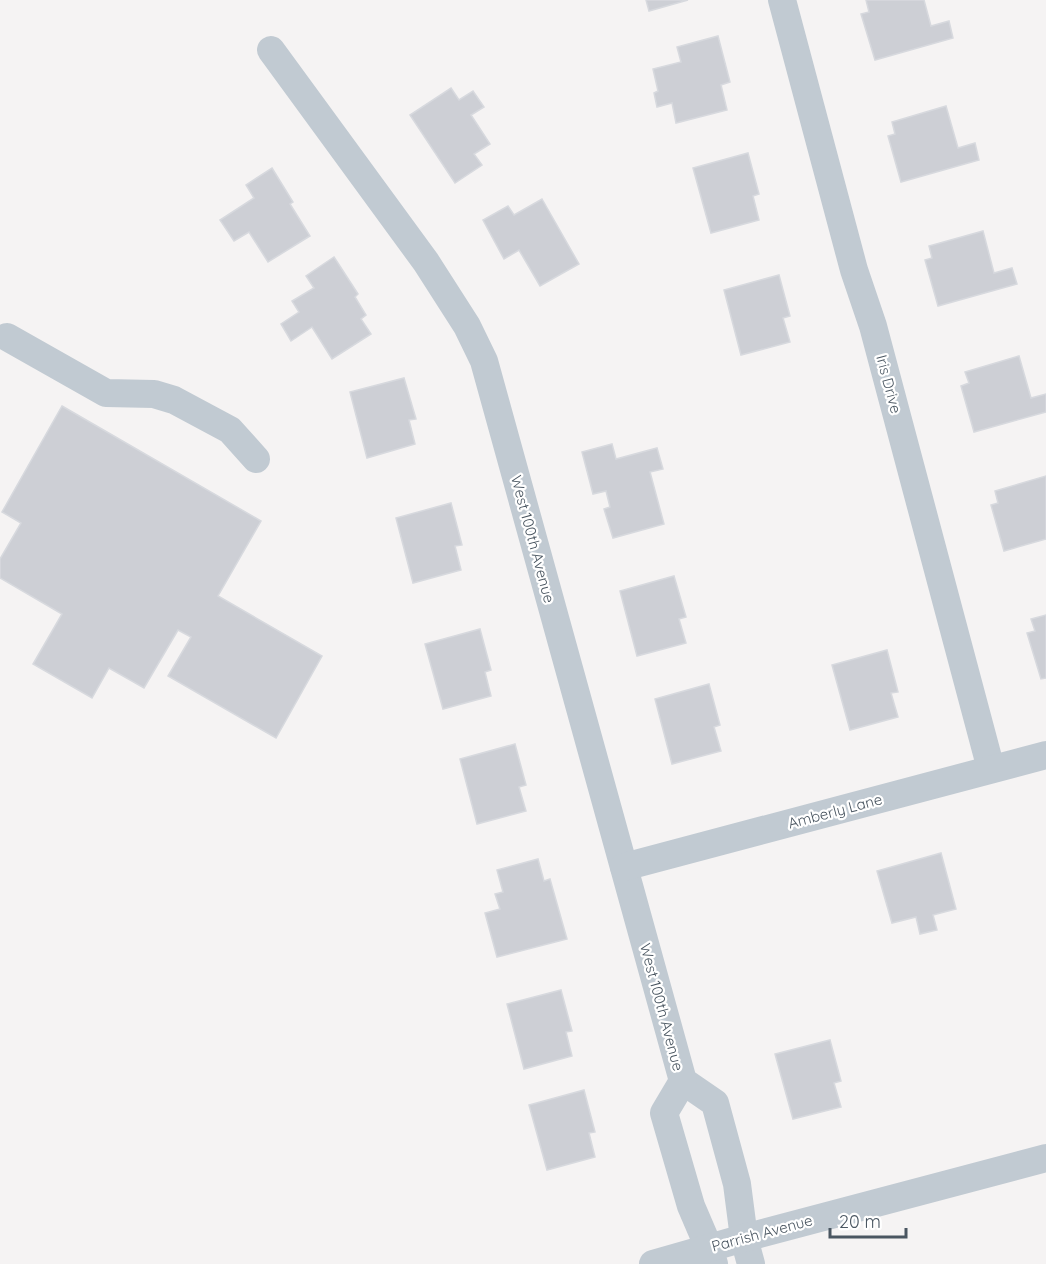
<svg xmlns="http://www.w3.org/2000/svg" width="1046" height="1264" viewBox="0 0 1046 1264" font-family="Quicksand,sans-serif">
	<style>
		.building { fill: #cdcfd5; stroke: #d7d9de; stroke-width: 1.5 }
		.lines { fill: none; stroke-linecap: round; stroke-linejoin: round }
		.minor { stroke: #c1cad2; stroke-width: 28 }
		.labels { text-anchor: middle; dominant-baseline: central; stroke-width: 4.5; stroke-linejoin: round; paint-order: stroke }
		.street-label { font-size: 15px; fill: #4a5661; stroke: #fff }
	</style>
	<rect width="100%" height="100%" fill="#f5f3f3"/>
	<g class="building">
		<path d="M646,0H688L649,11Z"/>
		<path d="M866,0H924L931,26L949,21L953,38L875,60L861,14L869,12Z"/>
		<path d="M718,36L730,82L721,85L727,110L676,123L672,103L657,107L654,93L658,91L653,69L681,62L677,47Z"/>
		<path d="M451,88L459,100L473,91L484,107L471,115L490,144L474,154L482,165L455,183L410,115Z"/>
		<path d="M946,106L958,148L975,143L979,160L901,182L888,136L895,134L892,122Z"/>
		<path d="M748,153L759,194L753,196L759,220L711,233L693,168Z"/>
		<path d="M272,168L293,202L290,204L310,236L268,262L249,232L234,241L220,220L254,198L246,185Z"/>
		<path d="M542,199L579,264L540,286L519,250L504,259L483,220L508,206L514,215Z"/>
		<path d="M983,231L994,273L1012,268L1017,284L938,306L925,260L932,258L929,246Z"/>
		<path d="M334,257L358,294L355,297L366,315L361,319L371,334L332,359L312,327L291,341L281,324L299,312L292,301L314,288L306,276Z"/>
		<path d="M779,275L790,316L783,318L790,342L741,355L724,290Z"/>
		<path d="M1019,356L1031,398L1046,394V412L974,432L961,386L969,383L965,372Z"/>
		<path d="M404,378L416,419L409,420L415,444L367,458L350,392Z"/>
		<path d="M62,406L261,521L218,596L322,656L276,738L168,676L191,637L178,630L144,688L109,668L92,698L33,664L62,614L0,578V559L21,523L2,512Z"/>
		<path d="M612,444L616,459L657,448L663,469L650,472L664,524L613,538L604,509L610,507L606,491L593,494L582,452Z"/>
		<path d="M1046,476V539L1004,551L991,505L998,503L995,491Z"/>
		<path d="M451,503L462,545L455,546L461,570L413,583L396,518Z"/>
		<path d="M674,576L686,617L679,619L686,643L637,656L620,591Z"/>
		<path d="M1046,615V678L1041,679L1027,633L1035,631L1031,619Z"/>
		<path d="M480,629L491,670L485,672L491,696L443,709L425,644Z"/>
		<path d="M887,650L898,692L891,693L898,717L850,730L832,665Z"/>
		<path d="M709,684L720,725L714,727L721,751L672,764L655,699Z"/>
		<path d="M515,744L526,785L519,787L526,811L477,824L460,759Z"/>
		<path d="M941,853L956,909L933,915L937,930L920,934L916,917L892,923L877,871Z"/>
		<path d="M538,859L544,881L550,879L567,939L497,957L485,913L500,909L495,894L503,892L497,870Z"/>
		<path d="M561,990L572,1031L566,1032L572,1056L524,1069L507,1004Z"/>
		<path d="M830,1040L841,1081L834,1083L841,1107L793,1119L775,1054Z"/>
		<path d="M584,1090L595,1132L589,1133L595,1157L547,1170L529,1105Z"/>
	</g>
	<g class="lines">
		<g class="minor">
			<path d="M782,0L854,270L873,326L991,769"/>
			<path d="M271,50L426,262L467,326L484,361L683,1081L715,1103L737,1184L744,1238L751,1264"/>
			<path d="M7,337L106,393L154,394L174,400L230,430L256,459"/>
			<path d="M624,867L1046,755"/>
			<path d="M683,1081L664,1113L691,1206L709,1248L714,1264"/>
			<path d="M653,1264L744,1238L1046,1158"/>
		</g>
	</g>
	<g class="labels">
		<g class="street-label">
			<text transform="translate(889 384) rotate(75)">Iris Drive</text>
			<text transform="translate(533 539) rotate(75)">West 100th Avenue</text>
			<text transform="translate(835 811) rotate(-15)">Amberly Lane</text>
			<text transform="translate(662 1007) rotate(75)">West 100th Avenue</text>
			<text transform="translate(762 1233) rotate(-15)">Parrish Avenue</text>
		</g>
	</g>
	<path d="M830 1228v9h76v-9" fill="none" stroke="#4a5661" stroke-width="3"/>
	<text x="839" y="1228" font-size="18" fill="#4a5661" stroke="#ffffff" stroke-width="4.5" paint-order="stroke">20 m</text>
</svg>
